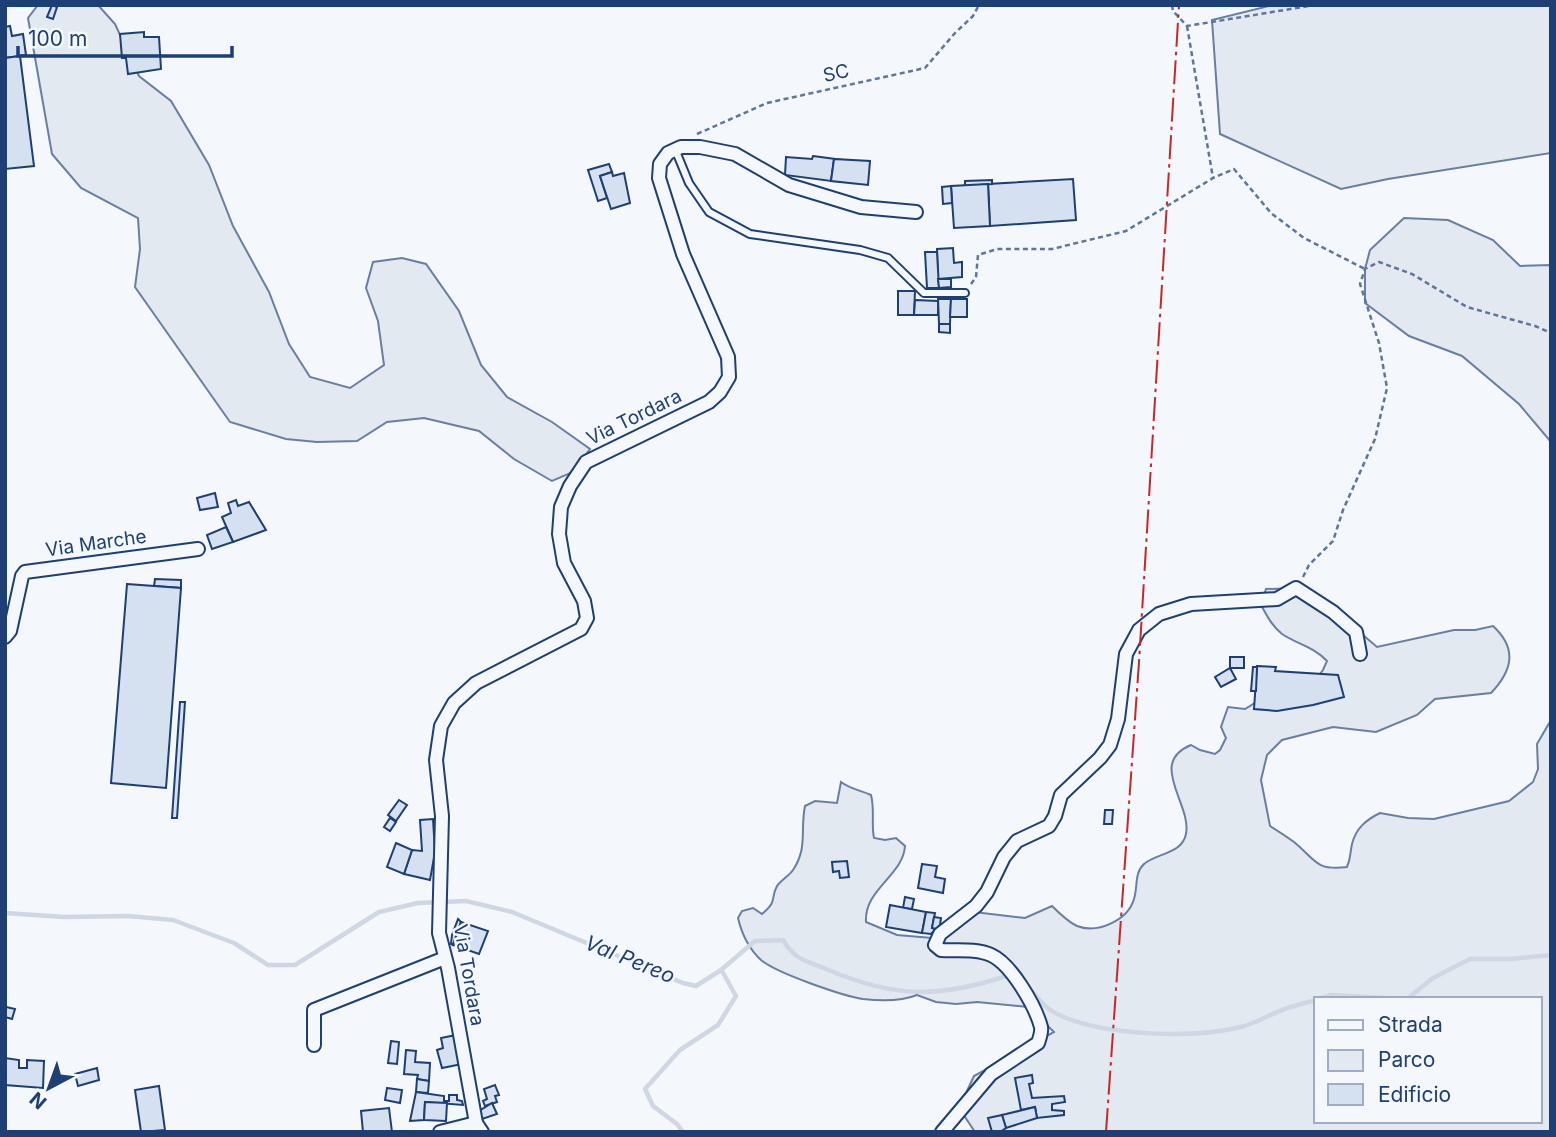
<svg xmlns="http://www.w3.org/2000/svg" width="1556" height="1137" viewBox="0 0 1556 1137" font-family="Inter,sans-serif">
	<style>
		.green { fill: #e3e9f0; stroke: #687fa3; stroke-width: 2; fill-rule: evenodd }
		.lines { fill: none; stroke-linecap: round; stroke-linejoin: round }
		.stream { stroke: #cfd7e4; stroke-width: 4.5 }
		.building { fill: #d5e0f0; stroke: #1d3f73; stroke-width: 2 }
		.lane-casing { stroke: #1d3f73; stroke-width: 10 }
		.street-casing { stroke: #1d3f73; stroke-width: 16 }
		.path { stroke: #5e769c; stroke-width: 2.5; stroke-dasharray: 5 3.5; stroke-linecap: butt }
		.lane { stroke: #f4f7fb; stroke-width: 6 }
		.street { stroke: #f4f7fb; stroke-width: 12 }
		.power { stroke: #c62828; stroke-width: 2; stroke-dasharray: 24 5 3.5 5; stroke-linecap: butt }
		.labels { text-anchor: middle; dominant-baseline: central; stroke-width: 5; stroke-linejoin: round; paint-order: stroke }
		.street-label { font-size: 19px; fill: #1d3f73; stroke: #f4f7fb }
		.water-label { font-size: 21px; font-style: italic; fill: #1d3f73; stroke: #f4f7fb }
	</style>
	<rect width="100%" height="100%" fill="#f4f7fb"/>
	<g class="green">
		<path d="M38,5H98L115,24L139,76L171,101L209,165L233,226L269,292L289,344L310,377L350,388L384,365L378,321L366,288L373,262L402,258L426,264L459,311L481,365L507,397L552,422L590,449L573,472L552,481L514,459L479,431L424,418L387,422L357,441L317,442L286,439L230,422L135,287L140,249L138,218L81,188L52,154L28,18Z"/>
		<path d="M1273,5H1551V153L1388,179L1341,189L1220,134L1212,20Z"/>
		<path d="M1404,218L1448,220L1493,240L1520,266L1551,265V442L1519,404L1462,356L1409,336L1365,303V269L1370,250Z"/>
		<path d="M1308,588L1377,647L1454,630H1475L1493,626C1518,649 1512,671 1491,693L1435,699L1417,715L1376,732L1333,727L1282,740L1267,755L1261,780L1270,826C1278,831 1286,836 1294,842C1316,860 1315,871 1347,867C1351,858 1350,853 1352,844C1356,828 1366,820 1380,813L1408,818L1434,819L1509,801L1533,782L1538,769L1537,744L1551,720V1132H975L959,1108L974,1076L1054,1032L1028,1007L977,1002L956,1004L936,1002L917,995C902,1001 880,1001 863,999C843,996 776,973 761,960C748,948 742,935 738,918L742,911L753,908L762,914C778,901 770,899 777,886C781,880 789,876 793,870C808,848 800,830 805,806L815,801L837,803L841,782C850,789 860,790 871,795C875,810 871,824 874,838L885,840L896,838L905,846C903,876 864,889 866,922L897,935L944,939L966,911L1025,918L1052,906C1059,913 1068,922 1077,926C1098,934 1128,920 1134,899C1138,887 1134,873 1144,864C1157,853 1182,854 1186,834C1192,804 1147,763 1191,745L1200,750L1215,754L1220,750L1226,738L1221,727L1228,707L1245,709L1263,698L1312,684L1323,670L1327,661C1314,647 1297,644 1282,634C1272,626 1267,616 1261,605L1266,589ZM1316,999H1540V1121H1316Z"/>
	</g>
	<g class="lines">
		<g class="stream">
			<path d="M5,913L64,917L128,916L173,920L234,943L268,965H295L379,912L418,903L466,901L512,912L683,983L696,986L721,970L755,941L783,940C796,961 805,960 826,969C896,999 939,998 1010,975"/>
			<path d="M1028,987C1036,996 1045,1008 1055,1013C1100,1036 1192,1039 1241,1027C1257,1023 1270,1014 1285,1009C1295,1005 1306,1003 1316,1000"/>
			<path d="M1319,999L1331,995L1404,999"/>
			<path d="M1407,999L1433,978L1470,959H1511L1551,955"/>
			<path d="M683,1132L677,1124L653,1106L645,1089L680,1050L718,1025L736,996L722,971"/>
		</g>
	</g>
	<g class="building">
		<path d="M52,5L57,7L53,19L47,17Z"/>
		<path d="M10,26L12,36L23,34L26,55L5,58V27Z"/>
		<path d="M144,32V37H159L161,69L128,74L126,58H122L120,34Z"/>
		<path d="M20,56L34,166L5,169V58Z"/>
		<path d="M813,156L843,160L834,159L831,181L785,175L786,157L812,159Z"/>
		<path d="M834,159L870,161L868,185L831,181Z"/>
		<path d="M609,164L612,172L600,176L607,198L598,201L588,170Z"/>
		<path d="M612,172L613,176L624,173L630,203L611,209L600,176Z"/>
		<path d="M1073,179L1076,220L990,226L988,184Z"/>
		<path d="M992,180V184L965,186V181Z"/>
		<path d="M988,184L990,226L954,228L951,186Z"/>
		<path d="M951,186L952,203L943,204L942,187Z"/>
		<path d="M953,248L954,263L962,262V277L938,279L937,249Z"/>
		<path d="M925,252H937L939,288H927Z"/>
		<path d="M938,279H951V287L939,288Z"/>
		<path d="M898,291H915L914,315H898Z"/>
		<path d="M938,299H951L950,324H939Z"/>
		<path d="M951,299H967V317H950Z"/>
		<path d="M915,300L938,301V315H914Z"/>
		<path d="M939,324H950V333L939,332Z"/>
		<path d="M215,493L218,507L200,510L197,498Z"/>
		<path d="M236,500L238,506L249,502L266,530L233,542L222,517L231,513L228,503Z"/>
		<path d="M226,527L233,542L212,549L207,535Z"/>
		<path d="M155,579L181,580V588L154,586Z"/>
		<path d="M127,584L181,588L166,788L111,783Z"/>
		<rect x="1230" y="657" width="14" height="11"/>
		<path d="M1257,666L1276,667L1275,671L1338,675L1344,697L1313,705L1277,711L1254,709Z"/>
		<path d="M1253,667H1257L1256,691H1251Z"/>
		<path d="M1230,668L1236,679L1221,687L1215,677Z"/>
		<path d="M180,702H185L177,818H172Z"/>
		<path d="M399,800L407,805L396,821L388,815Z"/>
		<path d="M1105,810H1113L1112,824H1104Z"/>
		<path d="M390,818L396,822L390,831L384,827Z"/>
		<path d="M433,819L435,852L430,880L404,874L412,850L422,851L420,820Z"/>
		<path d="M396,843L412,850L404,874L387,867Z"/>
		<path d="M847,861L849,877L840,878L839,871L833,872L832,862Z"/>
		<path d="M922,864L937,866L935,877L945,879L943,893L918,888Z"/>
		<path d="M905,897L914,899L912,909L903,908Z"/>
		<path d="M890,905L926,912L922,933L886,927Z"/>
		<path d="M926,912L935,913L932,928L936,929L931,934L922,933Z"/>
		<path d="M934,917L941,918L940,925L936,929L932,928Z"/>
		<path d="M458,919L461,922L453,945L451,944L452,935Z"/>
		<path d="M461,922L488,931L479,954L453,945Z"/>
		<path d="M6,1007L15,1009L12,1019L5,1017Z"/>
		<path d="M456,1035L462,1064L442,1068L437,1050L443,1048L441,1038Z"/>
		<path d="M391,1041L399,1042L397,1064L388,1063Z"/>
		<path d="M406,1050L416,1051L415,1062L430,1063L429,1081L417,1079L418,1075L404,1074Z"/>
		<path d="M5,1058L19,1060V1068H27V1060L44,1061L43,1088L5,1085Z"/>
		<path d="M97,1068L99,1080L78,1086L75,1074Z"/>
		<path d="M1032,1075L1033,1083L1029,1084L1032,1098L1064,1096L1065,1102L1052,1104V1110L1064,1111V1115L1037,1118L1035,1107L1021,1110L1015,1078Z"/>
		<path d="M417,1079L429,1081L428,1093L416,1092Z"/>
		<path d="M495,1085L499,1095L495,1096L497,1102L485,1106L483,1101L487,1099L484,1089Z"/>
		<path d="M159,1086L165,1130L141,1132L135,1090Z"/>
		<path d="M387,1088L402,1090L400,1103L385,1100Z"/>
		<path d="M416,1092L444,1096V1101H449V1095H457V1100L462,1101L463,1105L425,1102L424,1120L410,1121Z"/>
		<path d="M425,1102L447,1103L446,1121L424,1120Z"/>
		<path d="M492,1103L497,1114L482,1119L479,1111Z"/>
		<path d="M1035,1107L1037,1118L1006,1128L1002,1115Z"/>
		<path d="M389,1108L392,1132H363L361,1111Z"/>
		<path d="M1002,1115L1006,1128L1000,1132H992L988,1118Z"/>
	</g>
	<g class="lines">
		<defs>
			<path id="lane" d="M675,149L689,183L709,212L750,234L860,250L888,258L924,293H965"/>
			<g id="street">
				<path d="M5,637L10,631L22,576L25,572L198,549"/>
				<path d="M314,1045V1010L445,958"/>
				<path d="M476,1123L448,968L439,933L442,816L436,760L441,726L454,703L476,683L581,629L587,618L584,601L564,563L559,534L561,507L570,486L586,462L709,402L720,392L729,377L728,357L683,254L659,178L660,164L668,153L681,147H700L735,154L789,185L861,207L916,212"/>
				<path d="M440,1132L476,1123L482,1132"/>
				<path d="M942,1132L991,1074L1038,1043C1040,1037 1042,1032 1041,1027C1035,1005 1011,964 991,955C976,948 956,951 941,950L935,945L940,934L976,906L987,892L1004,857L1017,841L1049,826L1055,816L1061,795L1100,758L1110,745L1118,719L1126,654L1139,630L1159,614L1191,604L1277,599L1296,588L1333,612L1356,632L1360,654"/>
			</g>
		</defs>
		<use href="#lane" class="lane-casing"/>
		<use href="#street" class="street-casing"/>
		<g class="path">
			<path d="M1172,5L1173,11L1187,26L1315,5"/>
			<path d="M1187,26L1213,178"/>
			<path d="M697,134L767,103L925,68L955,33L973,16L979,5"/>
			<path d="M971,284L976,277L978,255L997,249H1052L1126,231L1213,178L1234,169L1271,213L1304,238L1365,269"/>
			<path d="M1303,577L1309,565L1333,541L1343,510L1375,439L1387,388L1379,343L1360,284L1365,269L1379,262L1412,274L1467,307L1535,326L1551,333"/>
		</g>
		<use href="#lane" class="lane"/>
		<use href="#street" class="street"/>
		<path class="power" d="M1106,1132L1139,662L1179,5"/>
	</g>
	<g class="labels">
		<g class="street-label">
			<text transform="translate(836 73) rotate(-13)">SC</text>
			<text transform="translate(634 417) rotate(-26)">Via Tordara</text>
			<text transform="translate(96 543) rotate(-8)">Via Marche</text>
			<text transform="translate(469 975) rotate(80)">Via Tordara</text>
		</g>
		<g class="water-label">
			<text transform="translate(630 959) rotate(22)">Val Pereo</text>
		</g>
	</g>
	<rect width="1556" height="1137" fill="none" stroke="#1d3f73" stroke-width="14"/>
	<rect x="1314" y="997" width="228" height="126" fill="#f4f7fb" stroke="#9eadc5" stroke-width="2"/>
	<rect x="1328" y="1020" width="35" height="10" fill="#f4f7fb" stroke="#9eadc5" stroke-width="2"/>
	<text x="1378" y="1032" font-size="21" fill="#1d3f73">Strada</text>
	<rect x="1328" y="1050" width="35" height="21" fill="#e3e9f0" stroke="#9eadc5" stroke-width="2"/>
	<text x="1378" y="1067" font-size="21" fill="#1d3f73">Parco</text>
	<rect x="1328" y="1084" width="35" height="21" fill="#d5e0f0" stroke="#9eadc5" stroke-width="2"/>
	<text x="1378" y="1102" font-size="21" fill="#1d3f73">Edificio</text>
	<g transform="translate(49 1088) rotate(221)" stroke="#f4f7fb" stroke-width="5" paint-order="stroke">
	<path d="M0-5L12 26L0 18L-12 26Z" fill="#1d3f73"/>
	<text y="-10" font-size="19" font-weight="bold" text-anchor="middle" fill="#1d3f73">N</text>
	</g>
	<path d="M18 46v10h214v-10" fill="none" stroke="#1d3f73" stroke-width="3.5"/>
	<text x="28" y="46" font-size="21" fill="#1d3f73" stroke="#f4f7fb" stroke-width="5" paint-order="stroke">100 m</text>
</svg>
